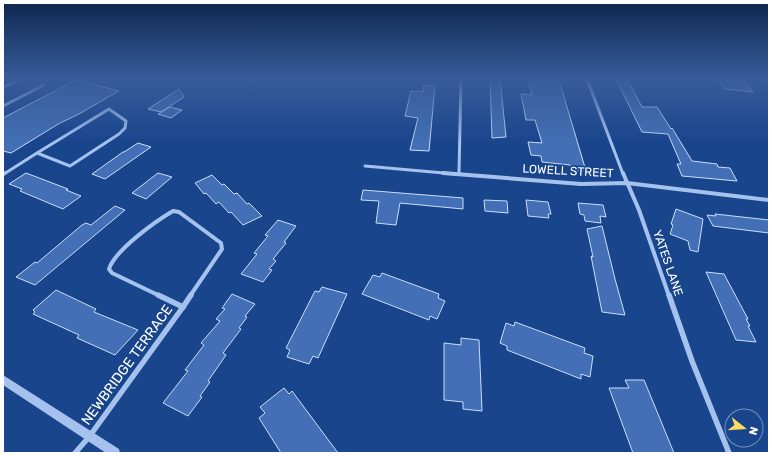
<svg xmlns="http://www.w3.org/2000/svg" width="772" height="456" viewBox="0 0 772 456" font-family="Rubik,sans-serif">
	<style>
		.building { fill: #426fb5; stroke: #cbdefa }
		.lines { fill: none; stroke-linecap: round; stroke-linejoin: round }
		.minor-far2 { stroke: #a5c2ee; stroke-width: 3 }
		.minor-far1 { stroke: #a5c2ee; stroke-width: 4 }
		.minor { stroke: #a5c2ee; stroke-width: 5.5 }
		.tertiary { fill: #a5c2ee; fill-rule: evenodd }
		.labels { text-anchor: middle; dominant-baseline: central; stroke-width: 3.5; stroke-linejoin: round; paint-order: stroke }
		.street-label { font-size: 12px; fill: #fff; stroke: #19458d }
		.near-street-label { font-size: 14px; fill: #fff; stroke: #19458d }
	</style>
	<rect width="100%" height="100%" fill="#19458d"/>
	<g class="building">
		<path d="M490,79H500L506,137L492,138Z"/>
		<path d="M528,79L559,80L586,171L571,170L570,165L542,162L541,156L531,155L528,142L542,143L535,120H526L521,94L532,95Z"/>
		<path d="M616,79H627L642,107H657L671,129L672,128L692,161L717,164L718,167L730,168L737,181L682,176L677,164H681L668,134L642,132Z"/>
		<path d="M716,79H743L753,92L725,89Z"/>
		<path d="M76,80L119,91L77,115L60,123L11,153L3,151V118Z"/>
		<path d="M424,85L435,86L429,151L410,150L418,118L405,116L411,91L423,92Z"/>
		<path d="M179,89L184,97L161,112L148,109Z"/>
		<path d="M170,107L182,110L171,118L158,114Z"/>
		<path d="M138,143L151,147L105,179L92,174L123,152H124Z"/>
		<path d="M26,173L68,189L66,190L81,196L63,209L20,191L22,189L9,184Z"/>
		<path d="M158,173L172,177L146,199L132,193Z"/>
		<path d="M212,175L222,185L224,184L234,194L237,193L247,204L249,203L262,216L243,225L231,212L229,213L219,202L216,204L206,193L204,194L195,183Z"/>
		<path d="M363,190L463,198V209L400,203L396,225L376,223L379,201L361,200Z"/>
		<path d="M484,200L507,201L508,213L485,211Z"/>
		<path d="M526,200L548,202L551,214H548L549,218L528,216Z"/>
		<path d="M578,203L603,205L606,217L600,216L601,223L585,221L584,215L580,214Z"/>
		<path d="M115,206L125,210L35,285L16,277L35,262L37,263L82,225L86,223L91,225Z"/>
		<path d="M676,209L703,219L698,252L690,250L688,241L670,234L673,225L671,224Z"/>
		<path d="M715,214L769,220V233L713,226L707,215L716,216Z"/>
		<path d="M278,220L296,226L284,242L286,243L273,259L276,261L269,269L272,270L263,282L241,274L257,254L254,253L268,236L265,235Z"/>
		<path d="M602,226L615,279L625,315L602,312L591,256L593,257L587,229Z"/>
		<path d="M706,272L724,274L748,319H746L750,326H748L756,342L736,340Z"/>
		<path d="M382,273L439,294L438,298L445,301L437,319L430,316L429,320L362,294L373,275L380,277Z"/>
		<path d="M322,287L347,294L318,358L313,356L309,364L287,357L290,350L286,348L315,291L319,292Z"/>
		<path d="M56,290L96,309L94,312L138,330L115,355L77,338L79,335L33,314L35,312L33,310Z"/>
		<path d="M232,294L255,304L245,316L247,317L239,328L241,329L223,353L226,355L208,381L210,382L200,396L202,397L188,416L163,403L188,371L185,370L204,345L201,343L220,321L216,319L225,309L222,308Z"/>
		<path d="M515,322L585,348L584,353L593,356L590,377L581,374V379L507,350V346L500,343L506,323L514,326Z"/>
		<path d="M461,338L479,340L482,411L463,409V402L444,400V343L461,345Z"/>
		<path d="M625,380H644L674,453H633L609,388H629Z"/>
		<path d="M284,388L289,394L292,391L338,453H281L259,418L265,413L260,407Z"/>
	</g>
	<g class="lines">
		<g class="minor-far2">
			<path d="M587,79L623,174"/>
			<path d="M3,106L44,85"/>
			<path d="M109,109L126,121L125,128L119,134L70,166L37,153Z"/>
			<path d="M365,166L455,174"/>
			<path d="M459,173L461,79"/>
			<path d="M4,174L37,153"/>
		</g>
		<g class="minor-far1">
			<path d="M443,173L581,184L627,183L769,200"/>
			<path d="M623,173L639,210L669,296"/>
			<path d="M3,174L5,173"/>
			<path d="M160,296L112,273L109,269C115,250 156,221 173,211L179,212L221,243L222,249L190,296"/>
		</g>
		<g class="minor">
			<path d="M158,295L183,307"/>
			<path d="M669,295L692,361L729,453"/>
			<path d="M183,307L191,295"/>
			<path d="M75,453L89,437L183,307"/>
		</g>
		<g class="tertiary">
			<path d="M17,79H24L3,89V86Z"/>
			<path d="M3,375L119,449L120,453H106L3,385Z"/>
		</g>
	</g>
	<linearGradient id="sky" x2="0" y2="1"><stop stop-color="#0e264e"/><stop offset="0.55" stop-color="#385c9a"/><stop offset="1" stop-color="#385c9a" stop-opacity="0"/></linearGradient>
	<rect width="772" height="143" fill="url(#sky)"/>
	<g class="labels">
		<g class="street-label">
			<text transform="translate(568 171) rotate(3)">LOWELL STREET</text>
			<text transform="translate(668 263) rotate(71)">YATES LANE</text>
		</g>
		<g class="near-street-label">
			<text transform="translate(127 365) rotate(-54)">NEWBRIDGE TERRACE</text>
		</g>
	</g>
	<rect width="772" height="456" fill="none" stroke="#ffffff" stroke-width="8"/>
	<g transform="translate(744 428) rotate(107)"><circle r="19" fill="#19458d" stroke="#758fbb"/>
	<path d="M0-3L7 15L0 10L-7 15Z" fill="#ffdb62"/>
	<text y="-6" font-size="11" font-weight="bold" text-anchor="middle" fill="#ffffff">N</text>
	</g>
</svg>
